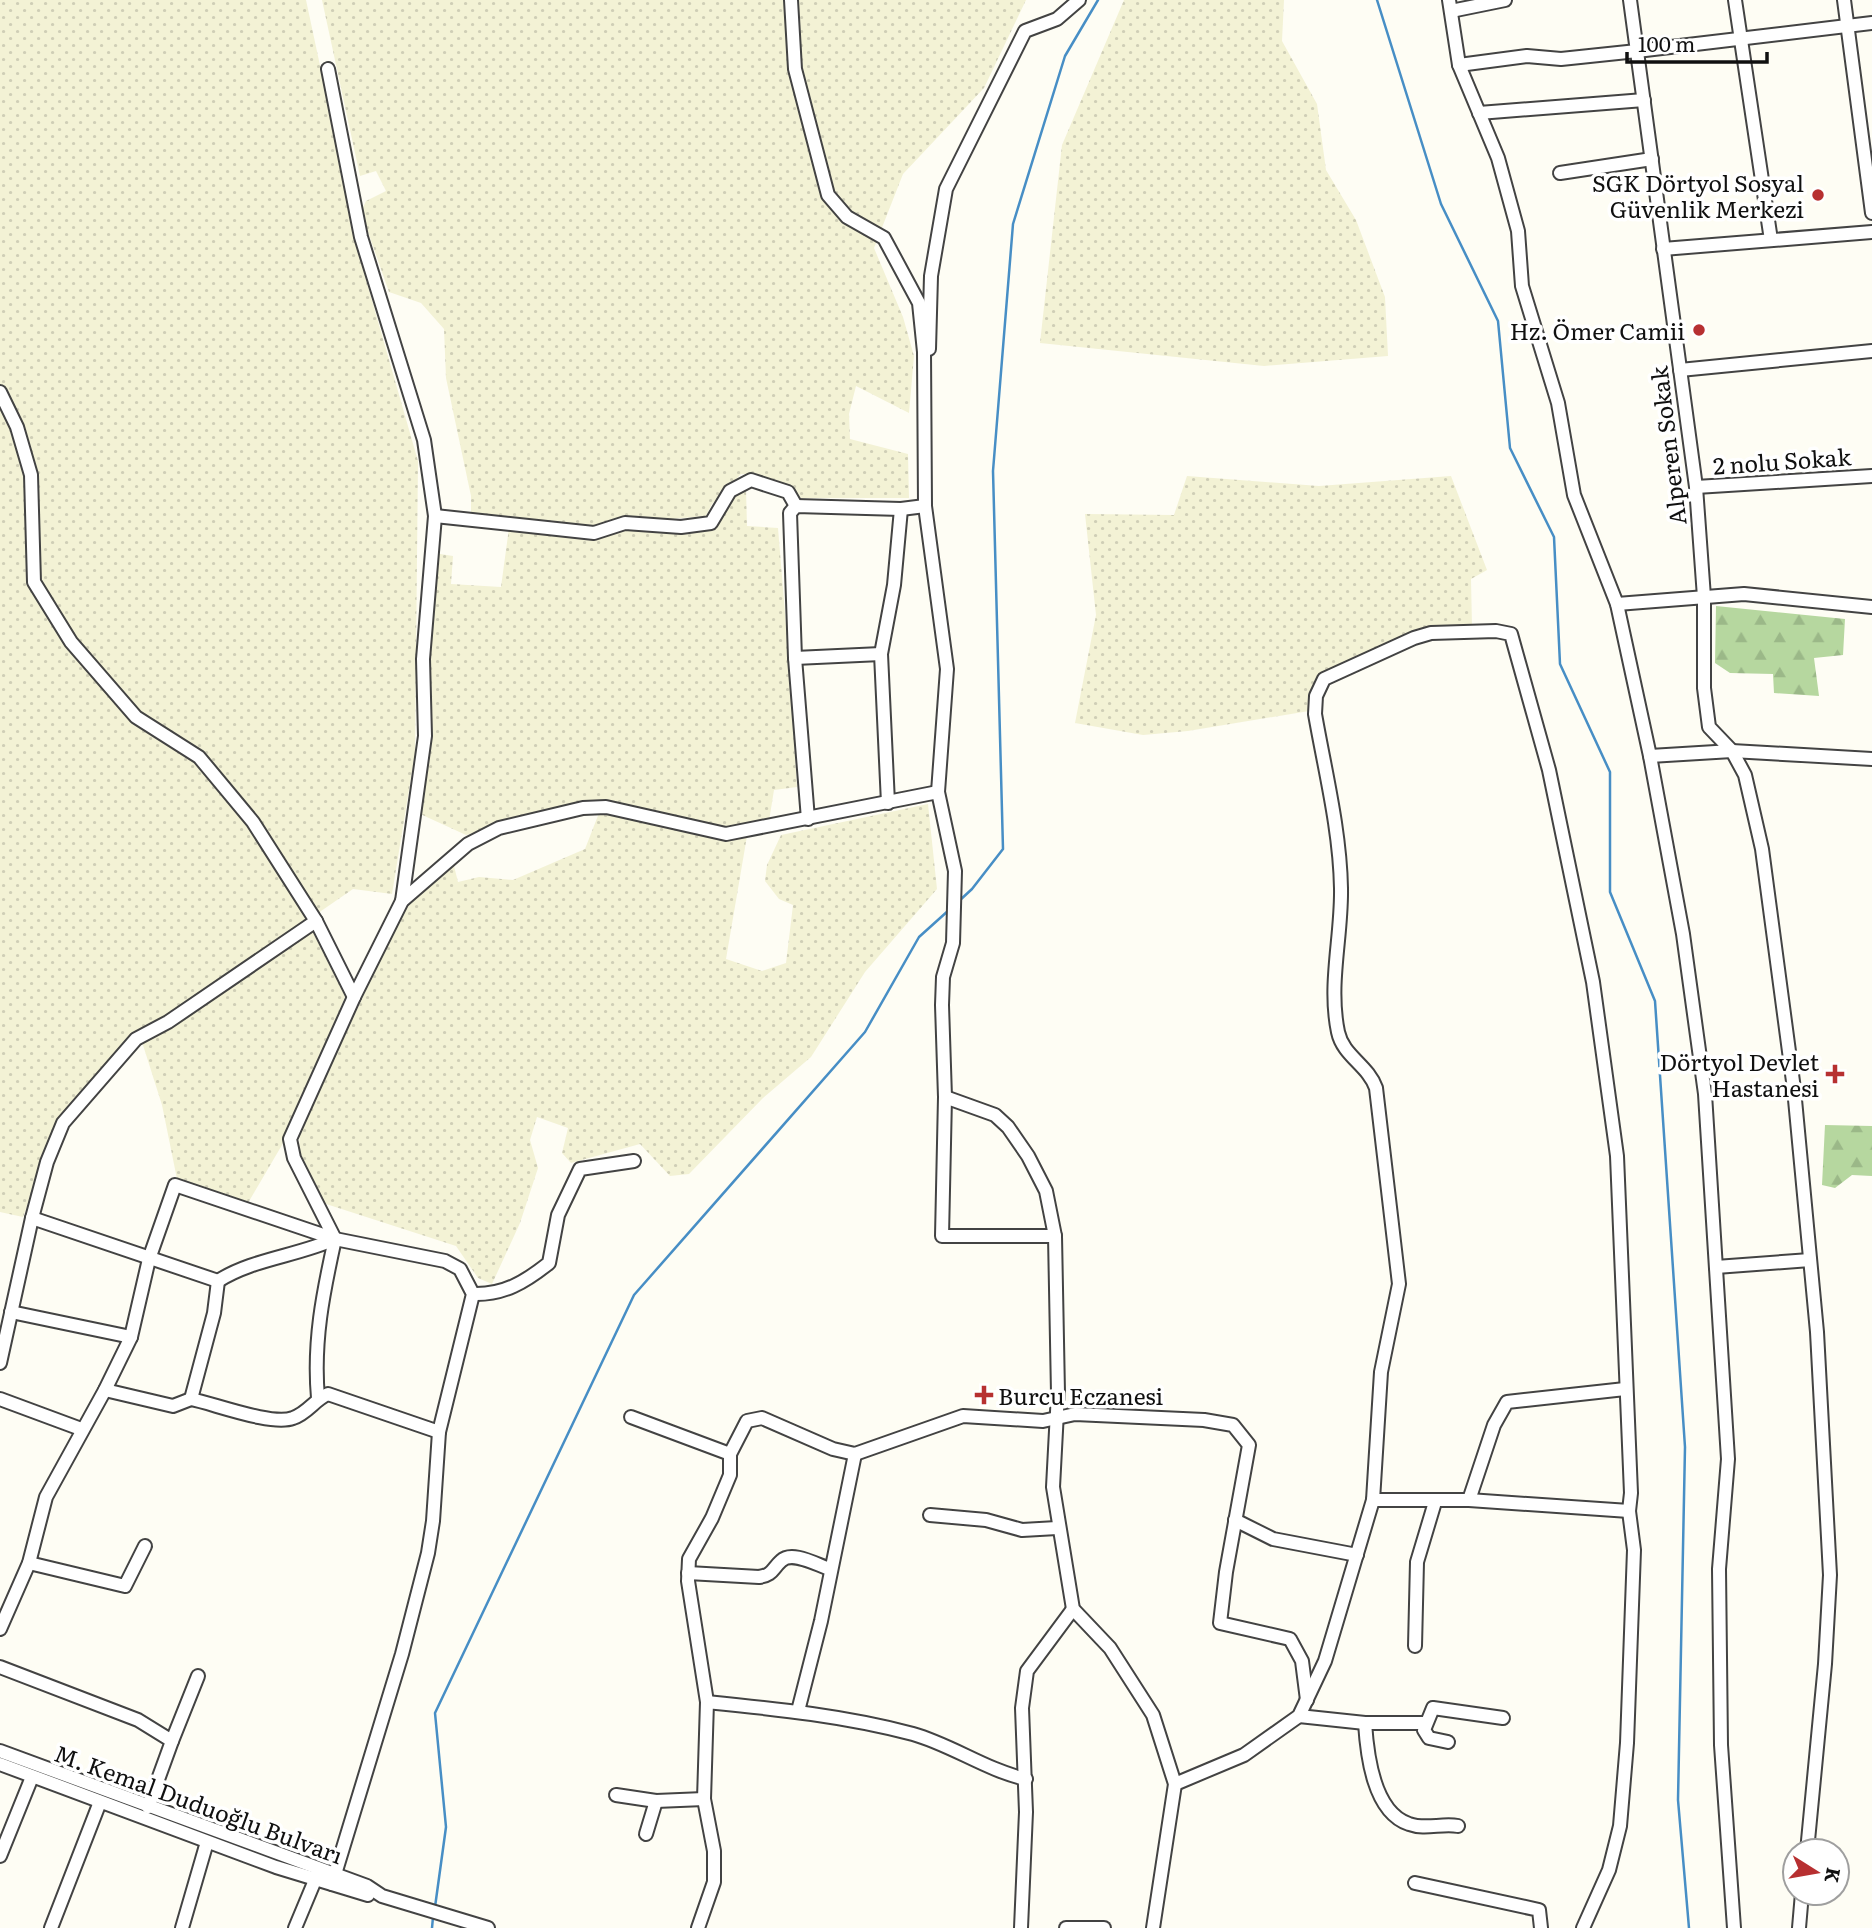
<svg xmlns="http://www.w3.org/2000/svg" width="1872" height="1928" viewBox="0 0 1872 1928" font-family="Literata,serif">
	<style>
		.farmland { fill: url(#farmland-dots) }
		.forest { fill: url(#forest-firs) }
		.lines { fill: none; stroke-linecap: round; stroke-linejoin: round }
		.stream { stroke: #478ec5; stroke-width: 2.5 }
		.minor-casing { stroke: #434343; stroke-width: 16 }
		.minor { stroke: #fff; stroke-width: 12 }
		.poi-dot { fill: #b73031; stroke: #fff; stroke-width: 2.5 }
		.labels { text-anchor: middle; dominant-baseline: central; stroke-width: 7; stroke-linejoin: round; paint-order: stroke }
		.poi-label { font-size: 23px; fill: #101010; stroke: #fff; text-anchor: end }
		.street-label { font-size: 23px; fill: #101010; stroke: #fff }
	</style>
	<defs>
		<pattern id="farmland-dots" width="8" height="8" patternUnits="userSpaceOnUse" patternTransform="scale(1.75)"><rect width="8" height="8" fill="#f3f2d5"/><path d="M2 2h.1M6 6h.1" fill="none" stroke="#cfceb6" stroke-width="1.8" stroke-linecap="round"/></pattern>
		<pattern id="forest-firs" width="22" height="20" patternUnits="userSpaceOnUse" patternTransform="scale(1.75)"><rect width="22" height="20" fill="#b6d79f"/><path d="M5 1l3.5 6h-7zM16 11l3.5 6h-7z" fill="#9bb888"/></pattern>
	</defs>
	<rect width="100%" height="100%" fill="#fefdf4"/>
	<g class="farmland">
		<path d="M0,0H306L365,276L418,461L415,753L392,894L353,889L211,987L130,1037L60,1118L23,1217L0,1212Z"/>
		<path d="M322,0H1026L984,88L903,174L874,248L903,317L914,356L909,413L856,386L849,414L850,439L908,454L909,498H801L789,485L757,475L741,474L712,504L706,516L587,526L471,513V496L446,378L444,329L421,303L389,292L361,212L366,201L386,191L376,171L360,176Z"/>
		<path d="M1124,0H1284L1282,41L1317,104L1326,170L1356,220L1385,297L1388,356L1264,366L1040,343L1062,145Z"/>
		<path d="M1187,476L1319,486L1451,476L1487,570L1471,579L1472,627L1431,633L1324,671L1309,711L1188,731L1143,735L1075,723L1096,615L1085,514L1174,515Z"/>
		<path d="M746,489L747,526L778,528L789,662L797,787L774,790L769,821L725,830L584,804L466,835L418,813L434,553L453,556L451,584L501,587L509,528L597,539L625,529L711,531L730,500Z"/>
		<path d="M928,804L937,889L865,972L811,1057L763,1098L689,1174L670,1176L640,1144L571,1163L562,1153L568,1128L537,1117L530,1140L538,1168L520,1223L492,1284L478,1278L456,1246L323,1203L299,1154L300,1131L408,901L454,866L458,882L479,877L513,880L585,849L599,813L726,841L747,836L726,959L762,971L786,963L793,905L779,899L765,881L767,865L781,835Z"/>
		<path d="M311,931L318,933L345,997L282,1145L248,1203L177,1179L162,1105L142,1042Z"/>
	</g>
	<g class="forest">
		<path d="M1716,606L1845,619L1843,655L1814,658L1819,696L1774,693L1773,674L1730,673L1715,663Z"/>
		<path d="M1825,1125L1872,1126V1176L1852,1175L1835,1188L1822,1185Z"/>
	</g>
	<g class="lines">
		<g class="stream">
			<path d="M1377,0L1441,204L1498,321L1510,448L1554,537L1560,664L1610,772V892L1655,1001L1685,1447L1678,1800L1689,1928"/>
			<path d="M959,901L972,889L1003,849L993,471L1013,224L1065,56L1098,0"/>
			<path d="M435,1907L446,1827L435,1713L634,1295L865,1032L919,937L949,910"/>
			<path d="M432,1928L433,1917"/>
		</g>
		<defs>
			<g id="minor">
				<path d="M791,0L795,69L828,195L847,217L884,238L919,303L924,352L925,506L947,669L938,792L955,871L953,943L943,977L942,1005L945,1097L942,1236H1055"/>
				<path d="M1449,0L1459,65L1498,158L1518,231L1522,286L1558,403L1574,495L1617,604L1650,756L1683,934L1705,1094L1728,1459L1719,1569L1721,1745L1734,1928"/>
				<path d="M1630,0L1696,487L1704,597V688L1709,727L1732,751L1745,775L1762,849L1794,1089L1817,1332L1830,1575L1825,1664L1807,1851"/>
				<path d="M1735,0L1771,240"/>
				<path d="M1844,0L1872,213"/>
				<path d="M1451,11L1505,0"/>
				<path d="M1459,65L1527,56L1561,59L1637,51L1872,23"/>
				<path d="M328,69L361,237L424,440L435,516L423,659L425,736L402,901"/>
				<path d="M1479,113L1644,100"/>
				<path d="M1560,173L1652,159"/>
				<path d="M1663,249L1872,232"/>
				<path d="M929,349L931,276L946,189L1025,31L1057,19L1079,0"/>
				<path d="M1680,370L1872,351"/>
				<path d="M0,392L17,427L31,475L34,582L71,642L136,717L199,757L253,822L316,921L354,997"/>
				<path d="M1696,487L1872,476"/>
				<path d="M435,516L594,533L625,523L681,527L711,523L730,491L751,480L788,492L796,506"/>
				<path d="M1617,604L1744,594L1872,607"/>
				<path d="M795,658L881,654"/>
				<path d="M1650,756L1732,751L1872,759"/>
				<path d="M888,803L881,654L894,585L901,509"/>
				<path d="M808,819L795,658L790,513L796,506L901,509L925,506"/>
				<path d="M945,1097L995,1115L1008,1127L1028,1156L1046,1191L1055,1236L1058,1393L1053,1487L1073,1609L1110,1648L1153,1715L1175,1784L1153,1928"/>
				<path d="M32,1218L218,1281"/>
				<path d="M1716,1267L1810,1260"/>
				<path d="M218,1281L214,1313L191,1399C215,1404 272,1426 293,1418C308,1413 314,1400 328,1394L439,1432"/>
				<path d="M218,1281C252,1259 297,1256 335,1239"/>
				<path d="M473,1294C504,1295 525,1282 549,1263L558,1215L580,1169L634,1161"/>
				<path d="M11,1312L131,1337"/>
				<path d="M0,1363L32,1218L47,1162L63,1123L136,1039L168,1022L316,921"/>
				<path d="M105,1390L173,1406L191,1399"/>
				<path d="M318,1398C313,1342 323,1293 335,1239L294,1158L290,1139L354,997L402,901L468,844L499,828L583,808L606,807L726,834L938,792"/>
				<path d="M0,1399L81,1429"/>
				<path d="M631,1417L730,1454"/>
				<path d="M1373,1500H1469L1629,1511"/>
				<path d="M1469,1500L1494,1425L1507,1402L1625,1389"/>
				<path d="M930,1515L986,1520L1022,1530L1057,1528"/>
				<path d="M1235,1520L1273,1539L1357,1555"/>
				<path d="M29,1563L125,1586L145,1546"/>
				<path d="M688,1573L759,1577C773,1575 772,1569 781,1561C792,1550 817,1565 830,1569"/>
				<path d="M0,1629L29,1563L46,1497L105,1390L131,1337L149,1259L175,1185L335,1239L445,1261L460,1269L473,1294L439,1432L433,1521L428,1553L402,1654L332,1884"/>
				<path d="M1415,1646L1417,1562L1435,1502"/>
				<path d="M0,1667L138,1720L172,1741L148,1807"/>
				<path d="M707,1702C776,1709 846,1716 913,1734C952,1745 986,1770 1026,1779"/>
				<path d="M798,1711L821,1621L855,1454"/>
				<path d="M1299,1716L1365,1723H1425"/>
				<path d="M1365,1723C1367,1754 1373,1812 1409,1824C1425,1830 1442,1823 1458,1826"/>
				<path d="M172,1741L198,1676"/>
				<path d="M1448,1742L1429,1738L1424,1730L1433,1708L1503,1718"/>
				<path d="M0,1751L367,1886L382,1896L488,1928"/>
				<path d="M0,1764L276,1867L368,1895"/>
				<path d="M1175,1784L1244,1755L1299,1716L1325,1661L1373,1500L1381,1372L1399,1284L1376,1088C1368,1065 1343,1056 1338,1032C1328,984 1342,936 1341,888C1340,830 1325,771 1315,714L1316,696L1324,679L1414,638L1431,633L1496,631L1511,634L1549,770L1593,982L1617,1156L1631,1493L1629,1511L1634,1550L1627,1743L1620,1826L1609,1870L1583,1928"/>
				<path d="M616,1795L656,1801L704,1799"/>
				<path d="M646,1834L656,1801"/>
				<path d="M0,1856L32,1777"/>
				<path d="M1415,1883L1539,1910L1541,1928"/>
				<path d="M51,1928L100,1802"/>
				<path d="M182,1928L207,1842"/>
				<path d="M295,1928L318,1873"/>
				<path d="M698,1928L714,1882V1851L704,1799L707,1702L688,1581L689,1559L712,1518L730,1475V1454L747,1421L762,1418L833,1449L855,1454L963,1416L1043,1421L1075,1414L1204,1420L1233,1425L1249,1445L1226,1572L1220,1623L1290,1639L1302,1661L1307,1700"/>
				<path d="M1021,1928L1026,1812L1022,1708L1027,1671L1073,1609"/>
				<path d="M1066,1928H1104"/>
				<path d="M1799,1928L1802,1893"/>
			</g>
		</defs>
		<use href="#minor" class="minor-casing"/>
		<use href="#minor" class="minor"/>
	</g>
	<g class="poi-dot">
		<circle cx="1818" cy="195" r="7"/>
		<circle cx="1699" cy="330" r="7"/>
		<path d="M1831.5 1063.5h7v7h7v7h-7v7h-7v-7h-7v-7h7z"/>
		<path d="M980.5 1384.5h7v7h7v7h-7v7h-7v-7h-7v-7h7z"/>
	</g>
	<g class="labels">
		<g class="poi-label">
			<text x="1804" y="182">SGK Dörtyol Sosyal<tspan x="1804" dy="26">Güvenlik Merkezi</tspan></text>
			<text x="1685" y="330">Hz. Ömer Camii</text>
			<text x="1819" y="1061">Dörtyol Devlet<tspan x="1819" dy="26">Hastanesi</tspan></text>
			<text x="998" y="1395" text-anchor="start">Burcu Eczanesi</text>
		</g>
		<g class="street-label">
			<text transform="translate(1667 446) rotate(-97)">Alperen Sokak</text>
			<text transform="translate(1782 460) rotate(-4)">2 nolu Sokak</text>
			<text transform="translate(199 1803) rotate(20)">M. Kemal Duduoğlu Bulvarı</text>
		</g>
	</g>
	<g transform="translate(1816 1872) rotate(101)"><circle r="33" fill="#ffffff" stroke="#9f9f9f" stroke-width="2"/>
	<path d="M0-5L12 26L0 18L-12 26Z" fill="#b73031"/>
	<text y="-10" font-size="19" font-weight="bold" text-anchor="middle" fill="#101010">K</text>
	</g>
	<path d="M1627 52v10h140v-10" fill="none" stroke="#101010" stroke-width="3.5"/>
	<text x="1638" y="52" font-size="21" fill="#101010" stroke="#ffffff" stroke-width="5" paint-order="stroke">100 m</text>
</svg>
